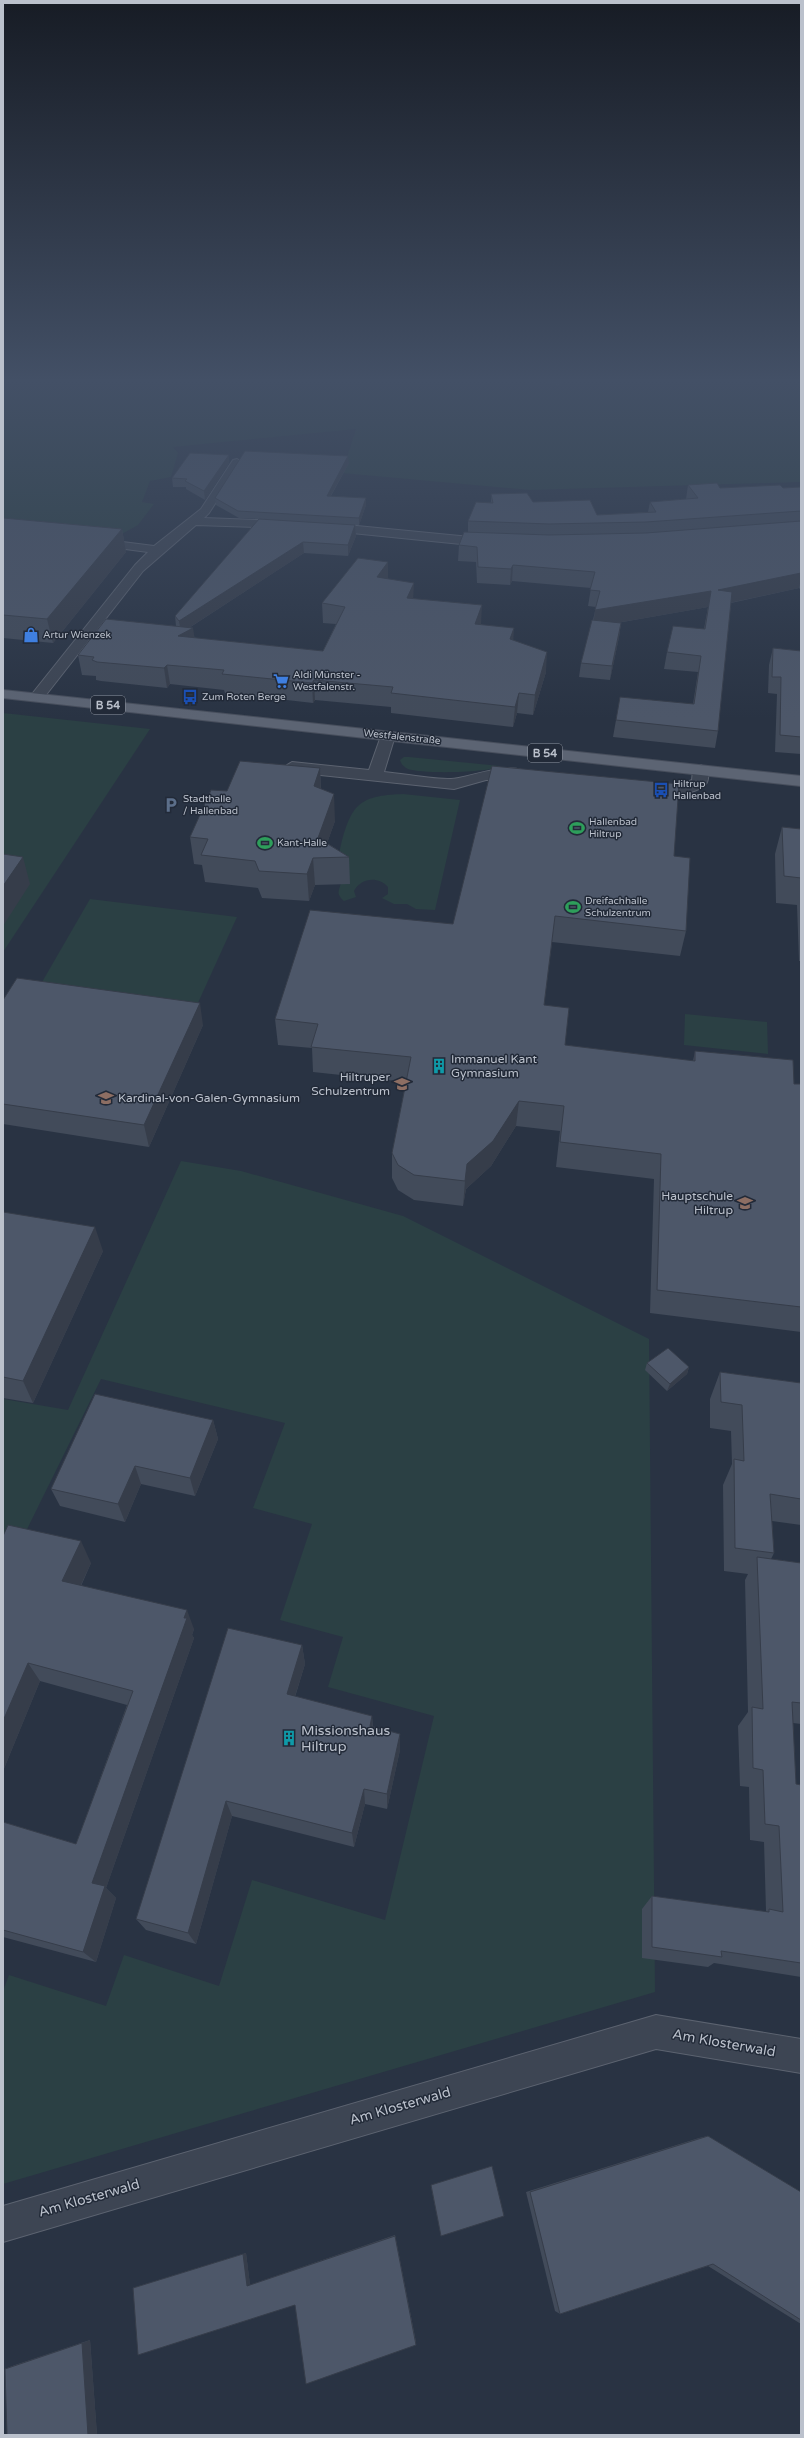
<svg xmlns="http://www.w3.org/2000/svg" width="804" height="2438" viewBox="0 0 804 2438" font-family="'Varela Round',sans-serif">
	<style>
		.green { fill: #2b4044 }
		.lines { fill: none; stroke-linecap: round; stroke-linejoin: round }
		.stream { stroke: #404f6b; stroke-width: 4.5 }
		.minor-casing { stroke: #5c6370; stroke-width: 2 }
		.major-casing { stroke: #474e5c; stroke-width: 2 }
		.minor { fill: #3d4553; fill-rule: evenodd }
		.major { fill: #5c6473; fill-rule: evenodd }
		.wall { fill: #424b5a }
		.shaded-wall { fill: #363d4a }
		.building { fill: #4d5769; stroke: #363d4a }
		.labels { text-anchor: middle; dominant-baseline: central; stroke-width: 3; stroke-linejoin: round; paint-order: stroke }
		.far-poi-label { font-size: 10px; fill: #bbc1cc; stroke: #222a38; text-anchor: start }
		.far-street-label { font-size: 10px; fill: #bbc1cc; stroke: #222a38 }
		.shield { fill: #222a38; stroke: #8d94a0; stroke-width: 1 }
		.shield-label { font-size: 11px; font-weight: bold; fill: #bbc1cc }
		.poi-label { font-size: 12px; fill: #bbc1cc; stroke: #222a38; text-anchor: start }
		.near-poi-label { font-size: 14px; fill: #bbc1cc; stroke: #222a38; text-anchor: start }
		.near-street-label { font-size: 14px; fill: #bbc1cc; stroke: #222a38 }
	</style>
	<rect width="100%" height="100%" fill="#293343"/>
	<g class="green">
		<path d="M3,378H801V482L530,490L342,473L356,429L173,447L178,453L171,477L150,481L142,502L154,504L138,525L120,535L3,519Z"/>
		<path d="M3,713L150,729L3,952Z"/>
		<path d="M404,757H409L500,766C490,773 421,774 408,769C404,767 401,764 400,760Z"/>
		<path d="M403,794L460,800L435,910L416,909L407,904H394L382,898L388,894V887C378,876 361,878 354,891L356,897L344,901C334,892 341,890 341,880C341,872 338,863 339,855C341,842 347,817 357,807C369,795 387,795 403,794Z"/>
		<path d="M90,899L237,917L192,1016L34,996Z"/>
		<path d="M685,1014L767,1022L768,1054L684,1045Z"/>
		<path d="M181,1161L241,1171L403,1216L649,1339L655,1992L3,2184V1991L9,1975L106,2006L124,1955L219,1986L252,1880L385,1920L434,1716L328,1687L343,1637L280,1620L312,1524L253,1508L285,1423L101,1379L3,1578V1399L68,1410Z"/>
	</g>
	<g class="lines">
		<path class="stream" d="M538,378L558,383L567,378"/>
		<defs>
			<g id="minor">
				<path d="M237,459L242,462L209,513L204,518L284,521L290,525L288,528L196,525L143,571L42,700H32L30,697L32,694L135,565L148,552L95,545L91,544L89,541L91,538L154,546L201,509L233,460Z"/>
				<path d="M326,523L491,539L497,543L491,547L322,530L320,527L322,524Z"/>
				<path d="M388,732L395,736L384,772C406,774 429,779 451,779C466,779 516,758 528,775L520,780H486L454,789L292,772L284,767L292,762L369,770L381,736Z"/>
				<path d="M701,765L709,770C708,775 709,782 705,785C694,795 651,803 642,789L650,784L676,787L692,780L693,770Z"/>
				<path d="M656,2015L801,2039V2073L656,2049L3,2242V2206Z"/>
			</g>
			<path id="major" d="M3,690L801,776V786L3,698Z"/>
		</defs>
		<use href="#minor" class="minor-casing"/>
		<use href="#major" class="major-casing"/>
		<use href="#minor" class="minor"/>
		<use href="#major" class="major"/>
	</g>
	<g class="wall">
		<path d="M229,463L205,500L186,489V487H173L172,478Z"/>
		<path d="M349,463L331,496L366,498V505L359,525H355L356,536L348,556L304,553L189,628L195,638L323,651L336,624L323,623L322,603L388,562V579L413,598L481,624L513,640L546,672L533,715L517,713L513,727L391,713V707L315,700L313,703L225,693L224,690L170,684L167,688L101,681L96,680V676L82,675L78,655L176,626L175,616L259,519L239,518L216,505L215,498Z"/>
		<path d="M688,485L720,488H783L801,487V590L799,588L731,603L718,731L715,748L613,737L616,720L693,704L698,672L664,669L667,652L704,629L708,607L617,623H621L619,637L610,680L579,677L581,663L593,620L596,607L588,606L591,588L512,581L510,585L477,583L476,562L458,561L459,545L468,532V521L491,502V494L597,515L648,512L650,502L686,499Z"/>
		<path d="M3,518L122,529L126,552L53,643L3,638Z"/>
		<path d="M773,648L801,651V754L775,752L777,694L768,693L769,665Z"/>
		<path d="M320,768L321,789L335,821L327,843L349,857L350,884L315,885L309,901L262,898L258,888L205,882L202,865L194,864L190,837Z"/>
		<path d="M782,827L801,829V961H799L797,905L776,903L775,854Z"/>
		<path d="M674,856L686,931L680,956L552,942L544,1005L565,1045L693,1061L695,1051L794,1084H801V1332L650,1313L654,1179L556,1167L560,1131L516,1126L491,1166L466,1189L463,1206L414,1200L398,1190L392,1178V1153L406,1082L313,1072L312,1048L278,1045L275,1019L453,924Z"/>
		<path d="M3,1000L203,1025L149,1147L3,1124Z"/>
		<path d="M3,1212L103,1251L33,1403L3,1398Z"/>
		<path d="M647,1363L689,1367L687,1374L667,1391L645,1370Z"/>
		<path d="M720,1372L801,1383V1525L772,1521L774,1553L771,1559L801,1563V1724L793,1723L796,1784L801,1785V1977L714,1963L708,1967L642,1958V1909L652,1896L765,1912L766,1911L764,1842L750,1840L749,1787L740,1786L738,1726L748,1712L745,1580L748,1574L724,1571L723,1485L732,1464L731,1431L710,1428V1399Z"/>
		<path d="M213,1420L218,1439L195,1496L141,1484L125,1522L60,1506L51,1489Z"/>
		<path d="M3,1536L91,1563L81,1586L194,1629L192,1635L194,1638L106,1888L116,1898L96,1962L3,1937V1822L76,1844L127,1705L40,1681L3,1771Z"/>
		<path d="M302,1645L305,1664L295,1697L372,1716L373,1727L400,1734V1750L387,1809L365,1804L354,1847L232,1816L196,1944L146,1930L136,1919Z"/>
		<path d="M708,2136L801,2192V2324L708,2266L560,2314L555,2311L526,2192L699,2138Z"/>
		<path d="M492,2166L441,2236L431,2186Z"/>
		<path d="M395,2235L416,2342L295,2305L133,2288L246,2253L250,2285Z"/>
		<path d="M90,2340L97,2435L5,2369L15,2365Z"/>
	</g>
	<g class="shaded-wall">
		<path d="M229,455V463L205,500L204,491Z"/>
		<path d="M348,456L349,463L327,502V496Z"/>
		<path d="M366,498V505L359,525V518Z"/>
		<path d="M355,525L356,536L348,556V545Z"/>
		<path d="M122,529L126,552L53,643L47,619Z"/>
		<path d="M303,542L304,553L181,633L179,621Z"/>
		<path d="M388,562V581L377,577Z"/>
		<path d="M513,565L512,581L510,585L511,569Z"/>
		<path d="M801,573V579L799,588L715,606L718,590Z"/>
		<path d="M414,583L413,602L407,598Z"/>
		<path d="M711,591L708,607L593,627L595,610Z"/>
		<path d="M482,605L481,624H475Z"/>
		<path d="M621,623L619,637L610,680L612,666Z"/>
		<path d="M193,628L196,647L178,636Z"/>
		<path d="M514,628L513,647L510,639Z"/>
		<path d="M547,652L546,672L533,715L535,695Z"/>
		<path d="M167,665L170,684L167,688L164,668Z"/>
		<path d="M314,680L315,700L313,703L312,683Z"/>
		<path d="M519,693L517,713L513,727L515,707Z"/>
		<path d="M320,768L321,794L314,786Z"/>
		<path d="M334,794L335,821L322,857L318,838Z"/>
		<path d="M23,857L30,884L3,926V886Z"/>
		<path d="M313,858L315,885L309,901L307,874Z"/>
		<path d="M200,1003L203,1025L149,1147L144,1125Z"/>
		<path d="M519,1101L516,1126L491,1166L466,1189L463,1206L465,1181L467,1164Z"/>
		<path d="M95,1227L103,1251L33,1403L23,1381Z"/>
		<path d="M689,1367L687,1374L667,1391L670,1384Z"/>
		<path d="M213,1420L218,1439L195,1496L190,1478Z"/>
		<path d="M135,1466L141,1484L125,1522L118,1504Z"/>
		<path d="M81,1541L91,1563L73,1602L62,1581Z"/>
		<path d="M187,1610L194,1629L192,1635L194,1638L106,1888L116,1898L96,1962L83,1952L92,1883Z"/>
		<path d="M302,1645L305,1664L290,1712L287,1694Z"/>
		<path d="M28,1663L40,1681L3,1771V1721Z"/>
		<path d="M372,1716L373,1733L370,1726Z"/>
		<path d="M400,1734V1750L387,1809V1794Z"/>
		<path d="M364,1789L365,1804L354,1847L352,1833Z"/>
		<path d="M226,1801L232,1816L196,1944L188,1933Z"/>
		<path d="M246,2253L250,2285L247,2286L243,2254Z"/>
		<path d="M90,2340L97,2435H88L82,2343Z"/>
	</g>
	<g class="building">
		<path d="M245,451L348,456L327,496L366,498L359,518L238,511L215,498Z"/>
		<path d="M190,453L229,455L204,491L185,481L187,479L172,478Z"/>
		<path d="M717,483L720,488L780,485L783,488L801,487V511L646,522L549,524L468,521L476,502L493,503L491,494L527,493L533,502L590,500L597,515L656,512L650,502L698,498L688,485Z"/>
		<path d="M3,518L122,529L47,619L3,615Z"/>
		<path d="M259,519L355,525L348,545L303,542L179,621L175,616Z"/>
		<path d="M801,521V573L718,590L732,592L718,731L616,720L620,697L694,704L701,656L667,652L673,626L705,629L711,591L595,610L600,591L590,590L595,572L513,565L511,569L478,567L477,547L459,545L464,532L549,535L646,533Z"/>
		<path d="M358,558L388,562L377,577L414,583L407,598L482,605L475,624L514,628L510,639L547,652L535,695L519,693L515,707L391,693L393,687L314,680L312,683L222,674L224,670L167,665L164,668L97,662L92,660L94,657L78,655L106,619L193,628L178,636L323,651L345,607L322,603Z"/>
		<path d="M592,620L621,623L612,666L581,663Z"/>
		<path d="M773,648L801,651V737L780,735L781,677H772Z"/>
		<path d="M240,761L320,768L314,786L334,794L318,838L349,857L313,858L307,874L259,871L255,861L201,855L208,839L190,837L211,790L227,791Z"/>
		<path d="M492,766L679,784L674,856L690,858L686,931L555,916L544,1005L569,1008L565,1045L695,1061V1051L793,1060L794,1084H801V1307L657,1290L661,1154L560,1142L564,1106L519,1101L493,1141L467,1164L465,1181L414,1175L398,1165L392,1153L411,1057L311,1047L318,1024L275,1019L310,910L453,924Z"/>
		<path d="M782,827L801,829V878L784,876Z"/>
		<path d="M3,854L23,857L3,886Z"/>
		<path d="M17,978L200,1003L144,1125L3,1104V1000Z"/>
		<path d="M3,1212L95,1227L23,1381L3,1377Z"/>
		<path d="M668,1348L689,1367L670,1384L647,1363Z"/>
		<path d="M720,1372L801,1383V1499L770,1494L774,1553L735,1548L734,1459L744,1461L742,1405L721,1402Z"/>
		<path d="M95,1394L213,1420L190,1478L135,1466L118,1504L51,1489Z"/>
		<path d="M8,1525L81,1541L62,1581L187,1610L184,1618H187L92,1883L105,1886L83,1952L3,1930V1822L76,1844L133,1691L28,1663L3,1721V1536Z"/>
		<path d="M757,1557L801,1563V1703L792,1702L796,1784L801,1785V1963L721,1951L722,1957L652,1947V1896L769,1912V1909L783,1912L779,1826L765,1824L763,1770L753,1768L752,1707L763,1709Z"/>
		<path d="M228,1628L302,1645L287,1694L372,1716L370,1726L400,1734L387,1794L364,1789L352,1833L226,1801L188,1933L136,1919Z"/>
		<path d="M708,2136L801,2192V2320L713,2264L560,2314L530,2192Z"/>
		<path d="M492,2166L504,2216L441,2236L431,2185Z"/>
		<path d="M395,2236L416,2345L306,2384L295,2305L138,2355L133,2288L243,2254L247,2286Z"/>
		<path d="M82,2343L88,2435H7L5,2369Z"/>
	</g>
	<linearGradient id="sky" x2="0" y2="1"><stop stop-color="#171c25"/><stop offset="0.53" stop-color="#435066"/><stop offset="1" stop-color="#435066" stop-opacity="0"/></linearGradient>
	<rect width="804" height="719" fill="url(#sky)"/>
	<defs>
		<symbol id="shop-bare" viewBox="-9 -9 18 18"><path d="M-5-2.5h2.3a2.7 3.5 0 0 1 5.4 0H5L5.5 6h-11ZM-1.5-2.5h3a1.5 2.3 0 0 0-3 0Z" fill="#3f7fe0" stroke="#222a38" stroke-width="2.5" paint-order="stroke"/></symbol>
		<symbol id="supermarket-bare" viewBox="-9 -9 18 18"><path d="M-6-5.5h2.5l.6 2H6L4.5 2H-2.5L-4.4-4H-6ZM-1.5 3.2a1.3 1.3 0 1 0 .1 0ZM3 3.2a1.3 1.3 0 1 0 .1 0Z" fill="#3f7fe0" stroke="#222a38" stroke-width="2.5" paint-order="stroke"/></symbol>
		<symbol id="bus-bare" viewBox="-9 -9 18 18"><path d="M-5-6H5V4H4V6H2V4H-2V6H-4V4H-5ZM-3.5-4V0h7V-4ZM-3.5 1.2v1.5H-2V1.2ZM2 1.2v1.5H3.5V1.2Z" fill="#1a4fb4" stroke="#222a38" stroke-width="2.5" paint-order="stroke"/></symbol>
		<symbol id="parking-bare" viewBox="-9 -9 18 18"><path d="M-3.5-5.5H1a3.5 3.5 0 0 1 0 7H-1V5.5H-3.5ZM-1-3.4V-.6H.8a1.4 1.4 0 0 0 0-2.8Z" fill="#5c6f8a" stroke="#222a38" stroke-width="2.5" paint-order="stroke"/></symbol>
		<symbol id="stadium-bare" viewBox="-9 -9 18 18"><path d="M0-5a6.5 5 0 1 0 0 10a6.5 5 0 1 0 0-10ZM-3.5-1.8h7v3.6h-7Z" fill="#2e9e5b" stroke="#222a38" stroke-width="2.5" paint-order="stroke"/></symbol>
		<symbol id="building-bare" viewBox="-9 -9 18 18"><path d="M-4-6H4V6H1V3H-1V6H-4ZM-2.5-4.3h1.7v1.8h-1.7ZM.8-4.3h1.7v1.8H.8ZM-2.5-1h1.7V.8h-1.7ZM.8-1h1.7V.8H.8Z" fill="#0f9aa8" stroke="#222a38" stroke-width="2.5" paint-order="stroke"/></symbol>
		<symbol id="school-bare" viewBox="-9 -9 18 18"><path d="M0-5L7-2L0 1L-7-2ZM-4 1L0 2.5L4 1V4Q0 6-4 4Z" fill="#8d6e63" stroke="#222a38" stroke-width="2.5" paint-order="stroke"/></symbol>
	</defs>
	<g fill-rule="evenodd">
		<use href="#shop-bare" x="20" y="624" width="22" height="22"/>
		<use href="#supermarket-bare" x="270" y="670" width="22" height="22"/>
		<use href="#bus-bare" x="179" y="686" width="22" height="22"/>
		<use href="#bus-bare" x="650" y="779" width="22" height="22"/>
		<use href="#parking-bare" x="160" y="794" width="22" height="22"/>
		<use href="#stadium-bare" x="566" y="817" width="22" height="22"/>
		<use href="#stadium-bare" x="254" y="832" width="22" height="22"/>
		<use href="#stadium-bare" x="562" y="896" width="22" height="22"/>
		<use href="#building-bare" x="428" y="1055" width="22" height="22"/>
		<use href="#school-bare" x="391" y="1073" width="22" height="22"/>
		<use href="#school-bare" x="95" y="1087" width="22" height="22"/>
		<use href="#school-bare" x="734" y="1192" width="22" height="22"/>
		<use href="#building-bare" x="278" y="1727" width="22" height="22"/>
	</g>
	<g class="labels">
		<g class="far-poi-label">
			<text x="43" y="635">Artur Wienzek</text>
			<text x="293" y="675">Aldi Münster -<tspan x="293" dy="12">Westfalenstr.</tspan></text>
			<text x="202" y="697">Zum Roten Berge</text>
			<text x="673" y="784">Hiltrup<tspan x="673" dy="12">Hallenbad</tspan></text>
			<text x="183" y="799">Stadthalle<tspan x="183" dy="12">/ Hallenbad</tspan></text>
			<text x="589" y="822">Hallenbad<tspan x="589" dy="12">Hiltrup</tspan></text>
			<text x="277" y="843">Kant-Halle</text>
			<text x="585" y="901">Dreifachhalle<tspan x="585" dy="12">Schulzentrum</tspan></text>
		</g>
		<g class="far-street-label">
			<text transform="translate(402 737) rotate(6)">Westfalenstraße</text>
		</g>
		<g class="shield">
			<rect x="91" y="696" width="34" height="18" rx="3"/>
			<rect x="528" y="744" width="34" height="18" rx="3"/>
		</g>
		<g class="shield-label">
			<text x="108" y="705">B 54</text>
			<text x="545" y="753">B 54</text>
		</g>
		<g class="poi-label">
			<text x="451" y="1059">Immanuel Kant<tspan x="451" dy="14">Gymnasium</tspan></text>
			<text x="390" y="1077" text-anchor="end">Hiltruper<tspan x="390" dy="14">Schulzentrum</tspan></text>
			<text x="118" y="1098">Kardinal-von-Galen-Gymnasium</text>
			<text x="733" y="1196" text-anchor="end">Hauptschule<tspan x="733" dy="14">Hiltrup</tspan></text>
		</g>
		<g class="near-poi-label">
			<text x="301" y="1730">Missionshaus<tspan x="301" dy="16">Hiltrup</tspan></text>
		</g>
		<g class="near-street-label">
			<text transform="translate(724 2043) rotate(10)">Am Klosterwald</text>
			<text transform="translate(400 2106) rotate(-16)">Am Klosterwald</text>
			<text transform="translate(89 2198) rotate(-16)">Am Klosterwald</text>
		</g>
	</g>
	<rect width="804" height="2438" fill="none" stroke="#bbc1cc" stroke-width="8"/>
</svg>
